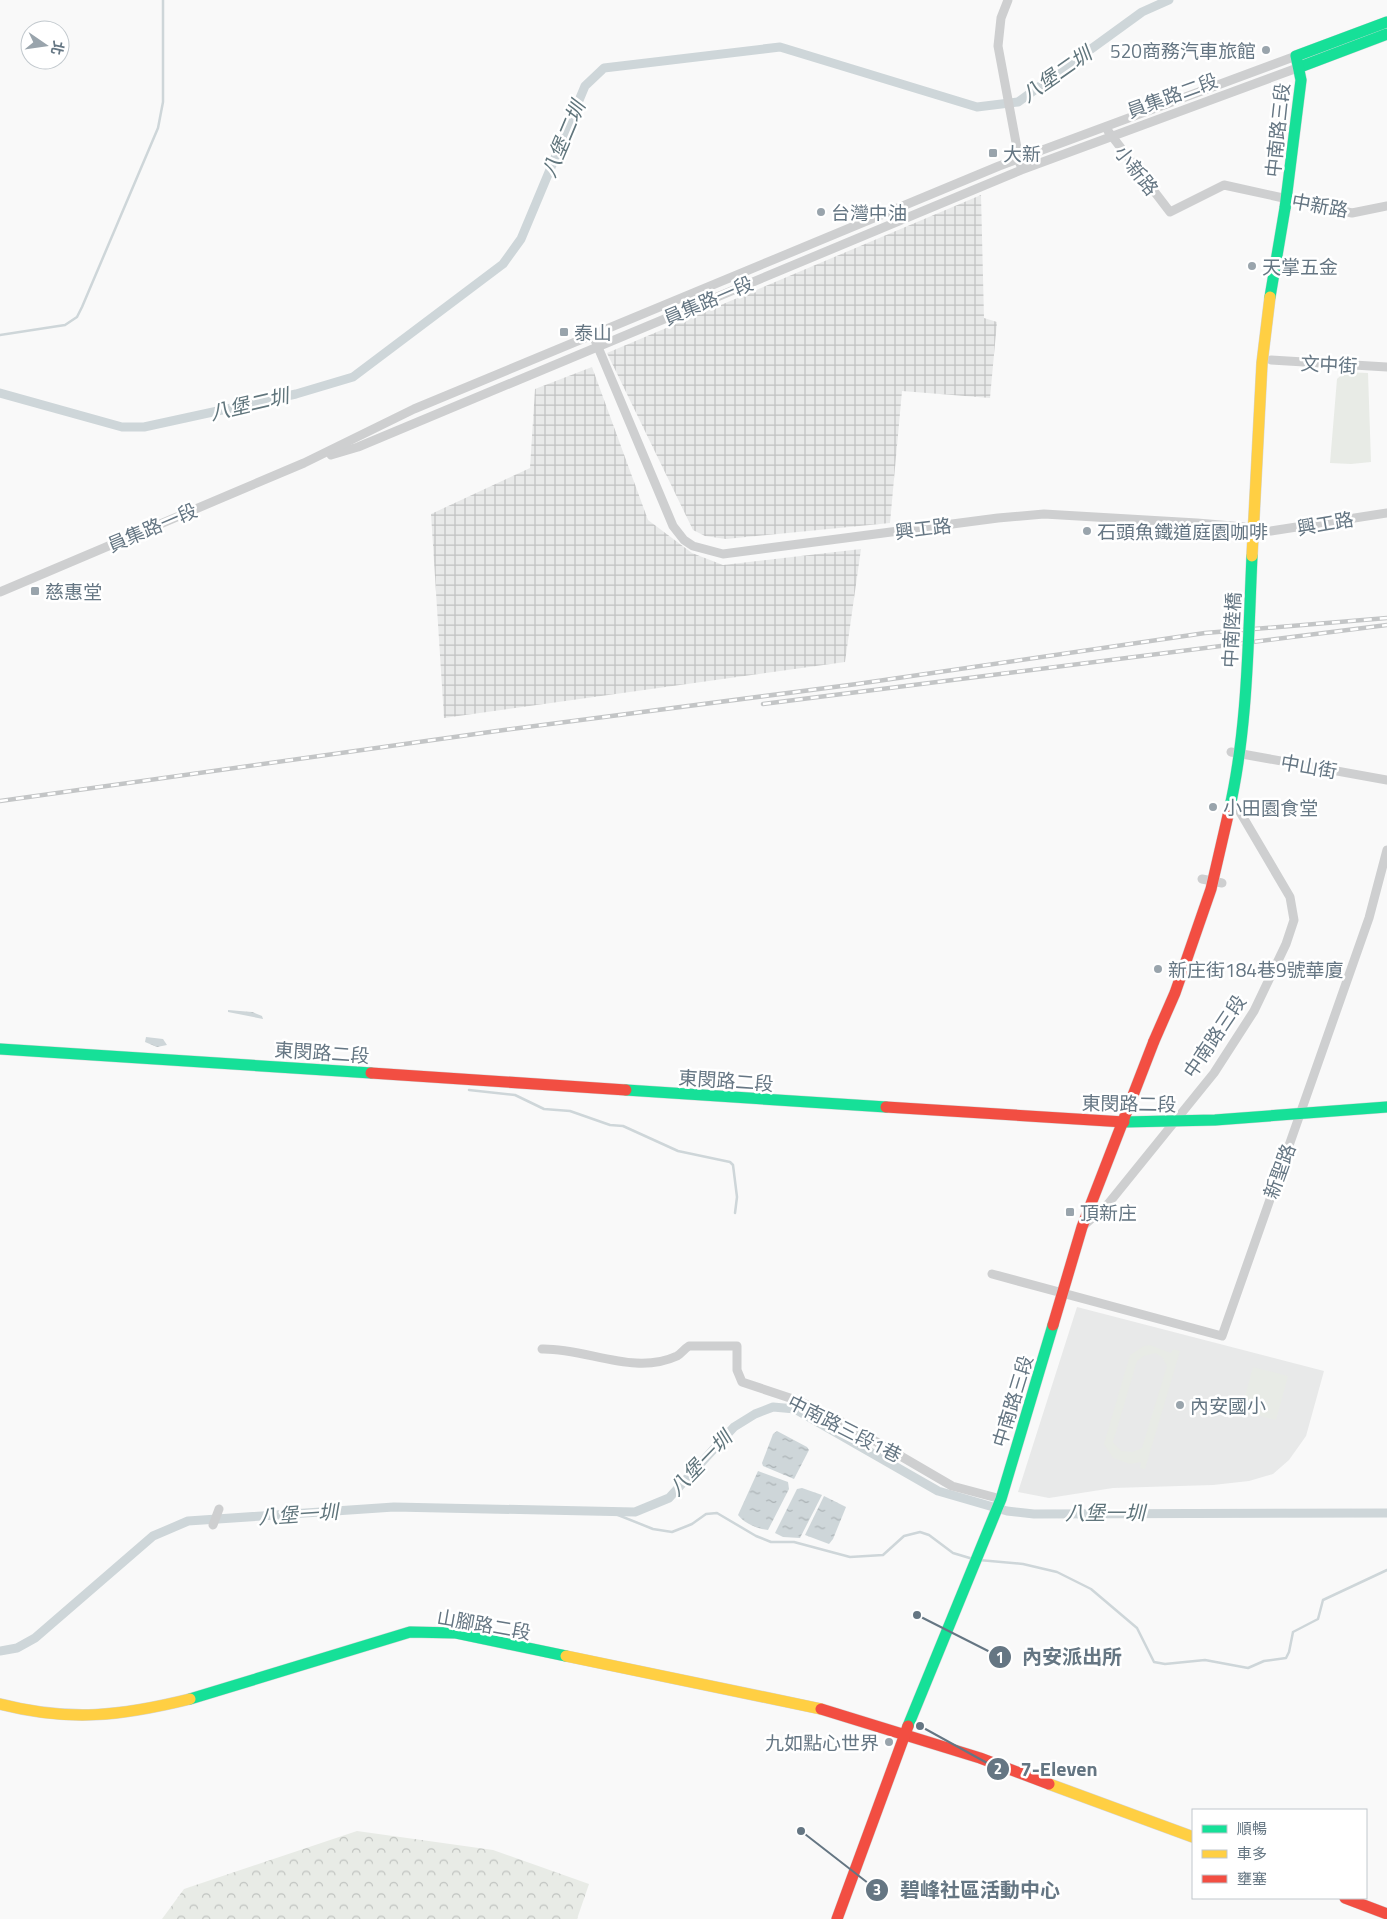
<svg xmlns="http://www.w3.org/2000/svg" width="1387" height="1919" viewBox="0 0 1387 1919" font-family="'Titillium Web','Noto Sans TC',sans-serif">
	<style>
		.built { fill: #e8e9e9 }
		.industrial { fill: url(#industrial-grid) }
		.forest { fill: url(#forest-crowns) }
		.green { fill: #e8ebe6; fill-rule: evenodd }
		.water { fill: url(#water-ripples) }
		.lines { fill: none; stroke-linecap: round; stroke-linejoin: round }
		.stream { stroke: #ced6d9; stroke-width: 2.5 }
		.canal { stroke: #ced6d9; stroke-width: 9 }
		.fast-casing { stroke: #d5d6d7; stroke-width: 12 }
		.slow-casing { stroke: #d5d6d7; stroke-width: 12 }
		.jam-casing { stroke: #d5d6d7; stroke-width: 12 }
		.street { stroke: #cecfd0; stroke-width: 9 }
		.fast { stroke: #16e098; stroke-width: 11 }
		.slow { stroke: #ffcf43; stroke-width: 11 }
		.jam { stroke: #f24e42; stroke-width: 11 }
		.rail-casing { stroke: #c3c5c6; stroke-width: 4.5 }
		.rail { stroke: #fff; stroke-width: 2.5; stroke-dasharray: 8; stroke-linecap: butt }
		.fast-bridge-casing { stroke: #d5d6d7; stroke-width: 12; stroke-linecap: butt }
		.slow-bridge-casing { stroke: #d5d6d7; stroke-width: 12; stroke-linecap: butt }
		.jam-bridge-casing { stroke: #d5d6d7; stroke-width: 12; stroke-linecap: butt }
		.fast-bridge { stroke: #16e098; stroke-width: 11 }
		.slow-bridge { stroke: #ffcf43; stroke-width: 11 }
		.jam-bridge { stroke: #f24e42; stroke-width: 11 }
		.poi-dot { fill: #99a4ac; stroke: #fff; stroke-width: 2 }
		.labels { text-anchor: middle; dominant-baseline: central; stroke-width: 5; stroke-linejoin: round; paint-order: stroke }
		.poi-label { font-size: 19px; fill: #657683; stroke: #fff; text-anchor: start }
		.street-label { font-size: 19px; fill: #657683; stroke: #fff }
		.water-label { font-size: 20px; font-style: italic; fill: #60757c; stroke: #fff }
		.leader { fill: none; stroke: #657683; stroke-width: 2 }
		.callout-dot { fill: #657683; stroke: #fff; stroke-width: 2 }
		.mark-label { font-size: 15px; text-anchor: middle; font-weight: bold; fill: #fff }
		.callout-label { font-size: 20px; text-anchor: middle; font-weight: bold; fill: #657683; stroke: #fff; stroke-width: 5; stroke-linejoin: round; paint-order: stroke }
	</style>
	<defs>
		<pattern id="industrial-grid" width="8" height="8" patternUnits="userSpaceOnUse" patternTransform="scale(1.25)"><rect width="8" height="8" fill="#e8e9e9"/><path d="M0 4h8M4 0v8" fill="none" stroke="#c0c1c2"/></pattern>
		<pattern id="forest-crowns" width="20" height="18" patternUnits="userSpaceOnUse" patternTransform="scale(1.25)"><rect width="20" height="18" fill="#e8ebe6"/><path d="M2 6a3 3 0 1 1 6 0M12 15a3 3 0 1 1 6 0" fill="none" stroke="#c0c3c0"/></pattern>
		<pattern id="water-ripples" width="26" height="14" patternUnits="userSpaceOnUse" patternTransform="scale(1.25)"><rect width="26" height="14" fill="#ced6d9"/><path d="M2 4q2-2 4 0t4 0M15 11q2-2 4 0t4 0" fill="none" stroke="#abb2b5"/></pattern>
	</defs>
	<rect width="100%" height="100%" fill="#f9f9f9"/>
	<path class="built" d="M1077,1307L1324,1371L1306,1436L1289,1460L1273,1474L1249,1481L1213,1485L1113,1488L1049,1498L1018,1492Z"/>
	<g class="industrial">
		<path d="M981,195L984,318L997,322L990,398L902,391L890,523L726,539L705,536L693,530L607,353Z"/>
		<path d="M592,367L648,520L692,553L723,565L861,549L845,662L444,718L431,514L530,468L535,389Z"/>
	</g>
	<path class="forest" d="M357,1831L493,1850L589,1884L577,1919H162L184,1889Z"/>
	<g class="green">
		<path d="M1345,372L1368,373L1371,462L1351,464L1330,463L1337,379Z"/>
		<path d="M1150,1345L1171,1353L1173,1349L1180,1351L1145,1469L1140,1468L1141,1462L1130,1464L1113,1458L1104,1444L1130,1355L1144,1346ZM1155,1353L1162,1357L1167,1366L1142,1448L1132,1452L1121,1451L1113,1442L1137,1361L1144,1356Z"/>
		<path d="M1253,1367L1288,1376L1276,1420L1241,1411Z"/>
	</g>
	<g class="water">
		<path d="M228,1010L252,1012L262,1016L263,1019L228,1012Z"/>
		<path d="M146,1037L163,1039L167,1045L157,1047L145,1042Z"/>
		<path d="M777,1431L807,1447L809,1450L794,1479L763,1466L762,1463L773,1434Z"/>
		<path d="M758,1471L788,1482L789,1489L768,1530C757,1529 744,1523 738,1515Z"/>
		<path d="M802,1488L822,1495L800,1538L783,1537L775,1533L797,1489Z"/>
		<path d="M824,1496L846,1507L833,1539L829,1544L805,1535Z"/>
	</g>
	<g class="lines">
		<g class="stream">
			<path d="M0,335L65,325L77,317L82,307L158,128L163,102V0"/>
			<path d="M469,1090L515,1095L544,1109L570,1111L610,1125L623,1126L678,1151L730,1162L733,1165L737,1197L735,1213"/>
			<path d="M613,1513L653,1529L672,1532L692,1524L706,1514L717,1513L756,1536L771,1542H794L850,1557L883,1555L904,1536L920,1532L929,1535L953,1553L973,1559"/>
			<path d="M979,1560L1023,1564L1057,1572L1091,1589L1137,1628L1154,1662L1165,1664L1205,1660L1248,1668L1264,1661L1286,1658L1289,1652L1293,1632L1318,1619L1323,1600L1387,1570"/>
		</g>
		<g class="canal">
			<path d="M0,393L122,427H144L296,394L353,377L503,264L521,239L585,86L604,68L780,47L977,107L1018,102L1142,12L1169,0"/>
			<path d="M0,1651L17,1648L35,1638L153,1536L188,1521L394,1507L635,1512L669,1498L734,1427L755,1414L773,1407L795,1409L938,1491L1007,1511L1034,1514L1387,1513"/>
		</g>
		<defs>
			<g id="fast">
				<path d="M1300,67L1387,34"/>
				<path d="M1285,208L1301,80L1296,56L1387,22"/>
				<path d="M0,1049L371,1073"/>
				<path d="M626,1090L886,1107"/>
				<path d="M1124,1122L1215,1120L1387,1107"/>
				<path d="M190,1699L410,1632L456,1633L566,1656"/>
				<path d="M908,1726L1001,1499L1053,1325"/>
			</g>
			<g id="slow">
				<path d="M566,1656L821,1709"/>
				<path d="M0,1704C70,1722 121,1716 190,1699"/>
				<path d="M1049,1784L1193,1837"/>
			</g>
			<g id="jam">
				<path d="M371,1073L626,1090"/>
				<path d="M886,1107L1124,1122"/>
				<path d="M1053,1325L1082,1227L1154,1041"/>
				<path d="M821,1709L980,1758L1049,1784"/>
				<path d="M1345,1898L1387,1914"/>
				<path d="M837,1919L908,1726"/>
			</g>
		</defs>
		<use href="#fast" class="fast-casing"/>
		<use href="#slow" class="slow-casing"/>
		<use href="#jam" class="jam-casing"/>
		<g class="street">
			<path d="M1008,0L1001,18L998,46L1020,164"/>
			<path d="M1108,131L1170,212L1224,185L1352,213L1387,206"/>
			<path d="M595,340L673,526L684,540L693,546L723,554L998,518L1044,514L1197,523L1244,527L1264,532L1387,513"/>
			<path d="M1271,360L1387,367"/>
			<path d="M331,455L358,447L1021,170L1300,67"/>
			<path d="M0,592L304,463L414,409L999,166L1296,56"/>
			<path d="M1231,752L1387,780"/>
			<path d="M1202,879L1222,883"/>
			<path d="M1083,1226L1108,1204L1214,1073L1254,1011L1286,944L1294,920L1290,897L1240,812"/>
			<path d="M992,1274L1222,1336L1369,918L1387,850"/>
			<path d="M542,1349C587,1348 634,1376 677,1356C681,1354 684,1349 689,1346H737V1370L742,1382L799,1401L844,1423L952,1486L1001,1499"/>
			<path d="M213,1525L219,1509"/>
		</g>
		<use href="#fast" class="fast"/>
		<use href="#slow" class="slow"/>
		<use href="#jam" class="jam"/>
		<defs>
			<g id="rail">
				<path d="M763,704L1387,625"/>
				<path d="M0,801L504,730L857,684L1205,633L1387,618"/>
			</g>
		</defs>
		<use href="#rail" class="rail-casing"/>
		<use href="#rail" class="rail"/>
		<defs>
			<g id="fast-bridge">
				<path d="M1270,297L1285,208"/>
				<path d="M1229,811C1248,728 1248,641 1252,556"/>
			</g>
			<path id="slow-bridge" d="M1252,556L1262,363L1270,297"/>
			<path id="jam-bridge" d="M1154,1041L1175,993L1211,889L1229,811"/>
		</defs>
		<use href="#fast-bridge" class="fast-bridge-casing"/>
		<use href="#slow-bridge" class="slow-bridge-casing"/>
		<use href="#jam-bridge" class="jam-bridge-casing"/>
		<use href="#fast-bridge" class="fast-bridge"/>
		<use href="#slow-bridge" class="slow-bridge"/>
		<use href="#jam-bridge" class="jam-bridge"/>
	</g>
	<g class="poi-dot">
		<circle cx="1266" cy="50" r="5"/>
		<rect x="988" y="148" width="10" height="10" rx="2.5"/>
		<circle cx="821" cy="212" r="5"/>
		<circle cx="1252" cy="266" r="5"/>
		<rect x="559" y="327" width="10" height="10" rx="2.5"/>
		<circle cx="1087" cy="531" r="5"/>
		<rect x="30" y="586" width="10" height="10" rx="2.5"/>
		<circle cx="1213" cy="807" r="5"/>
		<circle cx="1158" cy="969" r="5"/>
		<rect x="1065" y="1207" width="10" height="10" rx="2.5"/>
		<circle cx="1180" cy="1405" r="5"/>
		<circle cx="889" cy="1742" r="5"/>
	</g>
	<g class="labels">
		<g class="poi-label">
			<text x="1256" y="50" text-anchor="end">520商務汽車旅館</text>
			<text x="1003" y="153">大新</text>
			<text x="831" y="212">台灣中油</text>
			<text x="1262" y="266">天掌五金</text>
			<text x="574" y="332">泰山</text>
			<text x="1097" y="531">石頭魚鐵道庭園咖啡</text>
			<text x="45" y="591">慈惠堂</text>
			<text x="1223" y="807">小田園食堂</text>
			<text x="1168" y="969">新庄街184巷9號華廈</text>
			<text x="1080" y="1212">頂新庄</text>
			<text x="1190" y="1405">內安國小</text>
			<text x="879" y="1742" text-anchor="end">九如點心世界</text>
		</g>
		<g class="street-label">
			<text transform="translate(1172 95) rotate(-20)">員集路二段</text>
			<text transform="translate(1277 130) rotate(-84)">中南路三段</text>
			<text transform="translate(1137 170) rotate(52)">小新路</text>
			<text transform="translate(1320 205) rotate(10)">中新路</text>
			<text transform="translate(708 300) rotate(-23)">員集路一段</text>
			<text transform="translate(1329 364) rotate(3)">文中街</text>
			<text transform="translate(1325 523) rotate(-10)">興工路</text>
			<text transform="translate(152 527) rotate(-23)">員集路一段</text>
			<text transform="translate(923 528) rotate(-7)">興工路</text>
			<text transform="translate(1231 630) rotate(-87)">中南陸橋</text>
			<text transform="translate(1309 766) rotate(10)">中山街</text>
			<text transform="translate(1214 1036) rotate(-56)">中南路三段</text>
			<text transform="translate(322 1052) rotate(4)">東閔路二段</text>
			<text transform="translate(726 1080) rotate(4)">東閔路二段</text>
			<text transform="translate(1129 1103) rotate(1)">東閔路二段</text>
			<text transform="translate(1279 1171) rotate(-70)">新聖路</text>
			<text transform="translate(1012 1401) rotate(-73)">中南路三段</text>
			<text transform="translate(845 1428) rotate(27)">中南路三段1巷</text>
			<text transform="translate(484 1624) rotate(10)">山腳路二段</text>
		</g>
		<g class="water-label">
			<text transform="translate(1056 74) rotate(-35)">八堡二圳</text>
			<text transform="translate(563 139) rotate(-67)">八堡二圳</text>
			<text transform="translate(249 404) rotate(-13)">八堡二圳</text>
			<text transform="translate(700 1463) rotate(-46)">八堡一圳</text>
			<text x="1105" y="1512">八堡一圳</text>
			<text transform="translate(298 1514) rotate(-4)">八堡一圳</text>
		</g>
	</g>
	<path class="leader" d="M917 1615L1000 1657M920 1726L998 1769M801 1831L877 1890"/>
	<g class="callout-dot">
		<circle cx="917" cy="1615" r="5"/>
		<circle cx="920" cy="1726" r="5"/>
		<circle cx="801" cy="1831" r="5"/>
		<circle cx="1000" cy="1657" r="12"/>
		<circle cx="998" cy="1769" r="12"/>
		<circle cx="877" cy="1890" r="12"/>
	</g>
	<g class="mark-label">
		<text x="1000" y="1663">1</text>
		<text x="998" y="1774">2</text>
		<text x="877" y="1895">3</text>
	</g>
	<g class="callout-label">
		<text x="1072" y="1664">內安派出所</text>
		<text x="1059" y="1776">7-Eleven</text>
		<text x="980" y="1897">碧峰社區活動中心</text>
	</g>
	<rect x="1192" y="1809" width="175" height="90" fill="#ffffff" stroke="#c1c8cd"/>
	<rect x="1202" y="1825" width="25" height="8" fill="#16e098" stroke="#c1c8cd"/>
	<text x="1237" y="1834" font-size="15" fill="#657683">順暢</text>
	<rect x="1202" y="1850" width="25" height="8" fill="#ffcf43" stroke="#c1c8cd"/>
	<text x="1237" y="1859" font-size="15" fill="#657683">車多</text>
	<rect x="1202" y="1875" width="25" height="8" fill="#f24e42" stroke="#c1c8cd"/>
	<text x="1237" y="1884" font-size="15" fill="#657683">壅塞</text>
	<g transform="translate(45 45) rotate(103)"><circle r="24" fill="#ffffff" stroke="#c1c8cd"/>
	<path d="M0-4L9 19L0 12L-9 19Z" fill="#99a4ac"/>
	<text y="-8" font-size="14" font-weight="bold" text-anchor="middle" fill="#657683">北</text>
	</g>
</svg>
